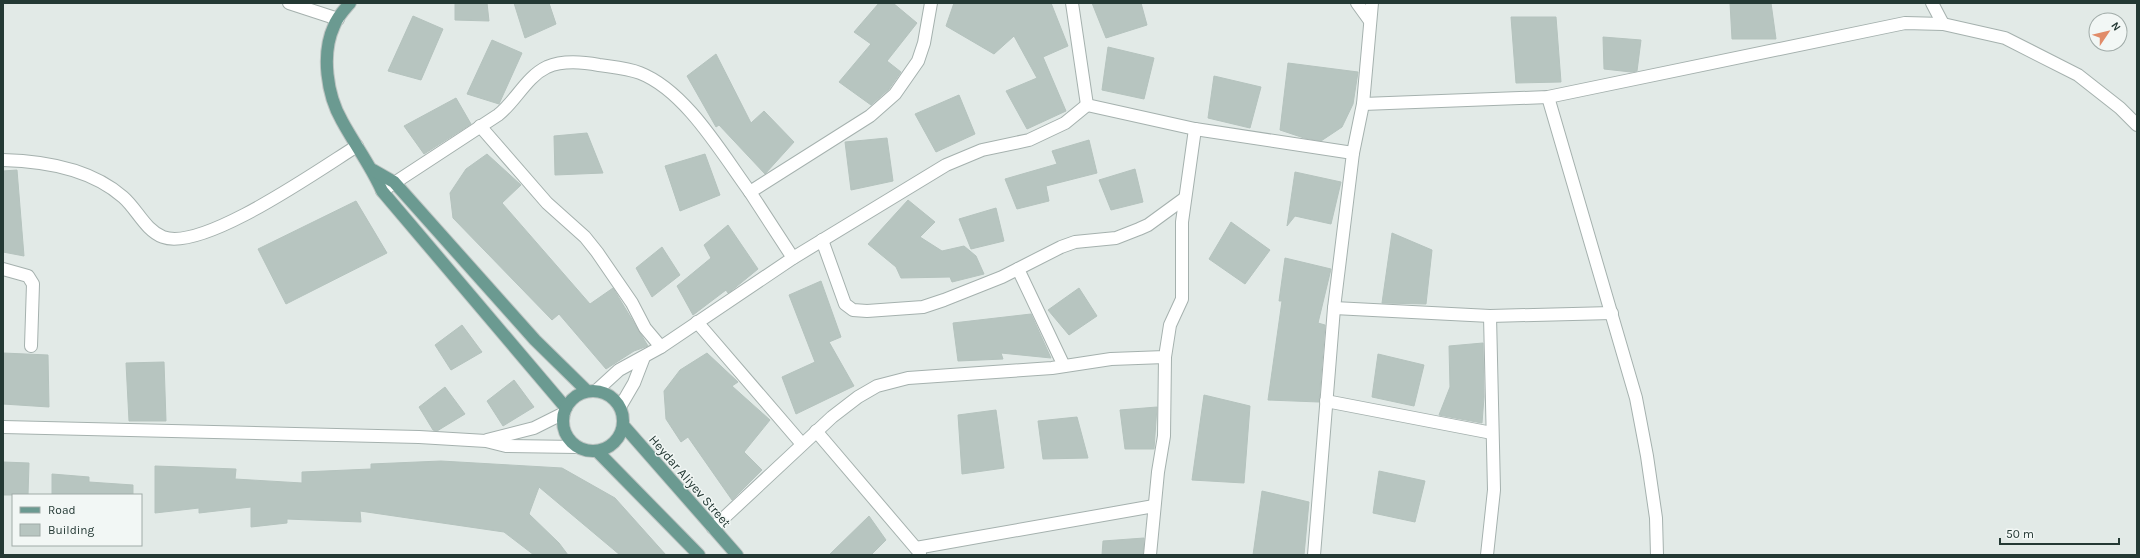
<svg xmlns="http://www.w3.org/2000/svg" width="2140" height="558" viewBox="0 0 2140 558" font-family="Karla,sans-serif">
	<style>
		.building { fill: #b7c5c0; stroke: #b5c3be }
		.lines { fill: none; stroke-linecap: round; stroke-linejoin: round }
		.minor-casing { stroke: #a5b1ae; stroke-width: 14 }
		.major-casing { stroke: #bdc4c2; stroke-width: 14 }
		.minor { stroke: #fff; stroke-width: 12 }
		.major { stroke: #6b9a91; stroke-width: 12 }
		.labels { text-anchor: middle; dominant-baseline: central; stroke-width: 3; stroke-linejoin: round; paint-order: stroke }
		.street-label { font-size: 13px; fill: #243934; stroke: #f2f7f5 }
	</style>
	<rect width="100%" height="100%" fill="#e2eae7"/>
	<g class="building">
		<path d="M455,3H487L489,21L455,20Z"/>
		<path d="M514,3H549L556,24L525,38Z"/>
		<path d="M879,3H893L917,23L887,61L901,72L889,89L871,105L839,82L871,44L854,32Z"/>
		<path d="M954,3H1051L1068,46L1043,57L1066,111L1027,129L1006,91L1037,78L1014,36L994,54L946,26Z"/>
		<path d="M1092,3H1141L1147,25L1106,38Z"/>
		<path d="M1730,3H1771L1776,39H1732Z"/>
		<path d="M413,16L443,29L421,80L388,71Z"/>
		<path d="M1511,17H1556L1561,82L1516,83Z"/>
		<path d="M1603,37L1641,40L1637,71L1631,72L1604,69Z"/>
		<path d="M492,40L522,53L499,104L467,94Z"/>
		<path d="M1108,47L1154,58L1144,99L1102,90Z"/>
		<path d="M716,54L751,123L764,111L794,142L765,174L719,125L716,127L687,76Z"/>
		<path d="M1288,63L1358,72L1353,104L1342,127L1321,141L1304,138L1280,130Z"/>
		<path d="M1214,76L1261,87L1250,128L1208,118Z"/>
		<path d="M959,95L975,134L936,152L915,114Z"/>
		<path d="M456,98L471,124L424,154L404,126Z"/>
		<path d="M587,133L603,173L555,175L554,136Z"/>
		<path d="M887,138L893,181L851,190L845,142Z"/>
		<path d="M1089,140L1097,173L1046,186L1049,201L1017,209L1005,179L1057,164L1052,151Z"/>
		<path d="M487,154L521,185L502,203L590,304L613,288L648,346L634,351L606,369L559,314L552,320L453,218L450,193L466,169Z"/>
		<path d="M705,154L720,195L680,211L665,166Z"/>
		<path d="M1135,169L1143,202L1111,210L1099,180Z"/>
		<path d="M17,170L24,256L3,252V171Z"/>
		<path d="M1295,172L1341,182L1331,224L1295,216L1287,226Z"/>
		<path d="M908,200L935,222L920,237L942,251L964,246L976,256L984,274L952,282L950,277L901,278L896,267L868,244Z"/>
		<path d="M356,201L387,253L286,304L258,249Z"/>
		<path d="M996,208L1004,241L971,249L959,219Z"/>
		<path d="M1231,222L1270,250L1245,284L1209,259Z"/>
		<path d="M728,225L758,269L731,291L728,293L726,290L693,315L677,286L711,258L704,245Z"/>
		<path d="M1392,233L1432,250L1426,304L1382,303Z"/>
		<path d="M662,247L680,275L652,297L636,268Z"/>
		<path d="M1285,258L1331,269L1318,323L1325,325L1319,402L1268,400L1282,301H1279Z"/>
		<path d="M821,281L841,337L829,342L854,386L796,414L782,377L815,362L789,295Z"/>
		<path d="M1079,288L1097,316L1069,335L1048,310Z"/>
		<path d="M1031,314L1051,358L1001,353L1003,359L958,361L953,323Z"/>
		<path d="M462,325L482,352L451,370L435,345Z"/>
		<path d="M1483,343L1484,397L1482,423L1439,415L1450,387L1449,346Z"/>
		<path d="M3,353L48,355L49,407L3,404Z"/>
		<path d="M707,353L738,382L732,386L770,420L744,452L762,470L732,500L688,437L681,442L666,419L664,391L680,370Z"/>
		<path d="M1378,354L1424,365L1414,406L1372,397Z"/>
		<path d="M164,362L166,421H129L126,363Z"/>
		<path d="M514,380L534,407L503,426L487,401Z"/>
		<path d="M445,387L465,414L437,431L433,430L419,407Z"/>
		<path d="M1204,395L1250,406L1244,483L1192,480Z"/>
		<path d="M1157,407L1154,449H1125L1120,410Z"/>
		<path d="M996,410L1004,468L962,474L958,415Z"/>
		<path d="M1077,417L1088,458L1043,459L1038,421Z"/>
		<path d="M441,461L562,468L615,498L666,555H620L539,487L529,514L559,543L568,555H534L504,532L360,511L361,522L287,519V523L251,527V507L199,513V508L155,513V466L236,469L235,479L302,483V472L371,469V464Z"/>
		<path d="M3,462L29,463L28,495H3Z"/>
		<path d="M1379,471L1425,481L1415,522L1373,513Z"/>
		<path d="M52,474L89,477V482L133,485V495H52Z"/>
		<path d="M1262,491L1309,502L1304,555H1253Z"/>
		<path d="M869,516L886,540L871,555H829Z"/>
		<path d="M1144,538L1143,555H1102L1103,541Z"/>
	</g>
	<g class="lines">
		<defs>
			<g id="minor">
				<path d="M289,3L338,19"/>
				<path d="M1072,3L1087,105"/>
				<path d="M1357,3L1370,21"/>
				<path d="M1932,3L1943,24"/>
				<path d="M1548,97L1636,398L1647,456L1656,518L1657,555"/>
				<path d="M1363,104L1548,97L1905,23L1943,24L2005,38L2078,75L2120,108L2137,125"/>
				<path d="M1087,105L1195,129L1353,153"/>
				<path d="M480,126L547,203L585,237L597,252L632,303L645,328L661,347"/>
				<path d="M3,160C44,161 91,169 123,197C137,209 145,230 163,237C203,252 320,169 357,146"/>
				<path d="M382,191L498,115C516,101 526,77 547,67C563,60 583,62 599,65C612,67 627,68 640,73C686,91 722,154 750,192"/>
				<path d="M822,240L845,304L853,310L867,311L923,307L944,300L1002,277L1061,247L1075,242L1116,238L1139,229L1148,225L1185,198"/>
				<path d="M793,258L750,192L870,116L895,94L918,61L924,43L931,3"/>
				<path d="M3,269L28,276L33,284L31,346"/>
				<path d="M1018,269L1064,366"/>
				<path d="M1334,308L1490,316L1612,313"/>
				<path d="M697,322L802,444"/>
				<path d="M596,391L619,370L661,347L793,258L946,165L982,150L1029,140L1065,123L1087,105"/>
				<path d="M1326,401L1492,433"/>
				<path d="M620,407L634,383L644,357"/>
				<path d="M3,427L419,437L486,441L506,446L577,447"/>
				<path d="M816,431L920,553"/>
				<path d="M487,440L534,428L564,413"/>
				<path d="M713,528L832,417L858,397L877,386L908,378L1052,368L1111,359L1165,357L1170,325L1182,299V222L1195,129"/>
				<path d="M916,548L1154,506"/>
				<path d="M1150,555L1158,472L1164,436L1165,357"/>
				<path d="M1314,555L1334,308L1353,153L1363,104L1372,3"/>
				<path d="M1487,555L1494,490L1490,316"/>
			</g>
			<g id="major">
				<path d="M350,3C344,10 337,17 334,26C321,54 327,95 342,121C355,145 371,166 382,191L566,408"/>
				<path d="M373,170L394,182L535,340L587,391"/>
				<circle cx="593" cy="421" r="30"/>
				<path d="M623,425L737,555"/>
				<path d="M597,451L699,555"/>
			</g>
		</defs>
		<use href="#minor" class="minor-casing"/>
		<use href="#major" class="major-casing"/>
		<use href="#minor" class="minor"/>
		<use href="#major" class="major"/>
	</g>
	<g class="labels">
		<g class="street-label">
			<text transform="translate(690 481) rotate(49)">Heydar Aliyev Street</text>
		</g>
	</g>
	<rect width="2140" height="558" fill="none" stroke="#243934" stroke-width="8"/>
	<rect x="12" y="494" width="130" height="52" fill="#f2f7f5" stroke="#a0aba8"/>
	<rect x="20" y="507" width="20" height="6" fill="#6b9a91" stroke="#a0aba8"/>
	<text x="48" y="514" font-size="12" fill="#243934">Road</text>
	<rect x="20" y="524" width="20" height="12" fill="#b7c5c0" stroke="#a0aba8"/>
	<text x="48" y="534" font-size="12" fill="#243934">Building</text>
	<g transform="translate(2108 32) rotate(55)"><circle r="19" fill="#f2f7f5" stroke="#a0aba8"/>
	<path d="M0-3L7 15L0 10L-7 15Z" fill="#e18c69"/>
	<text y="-6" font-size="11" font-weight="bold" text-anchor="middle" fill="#243934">N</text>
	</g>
	<path d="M2000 538v6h119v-6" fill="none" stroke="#243934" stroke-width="2"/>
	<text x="2006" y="538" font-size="12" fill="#243934" stroke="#f2f7f5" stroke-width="3" paint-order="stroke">50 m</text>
</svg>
